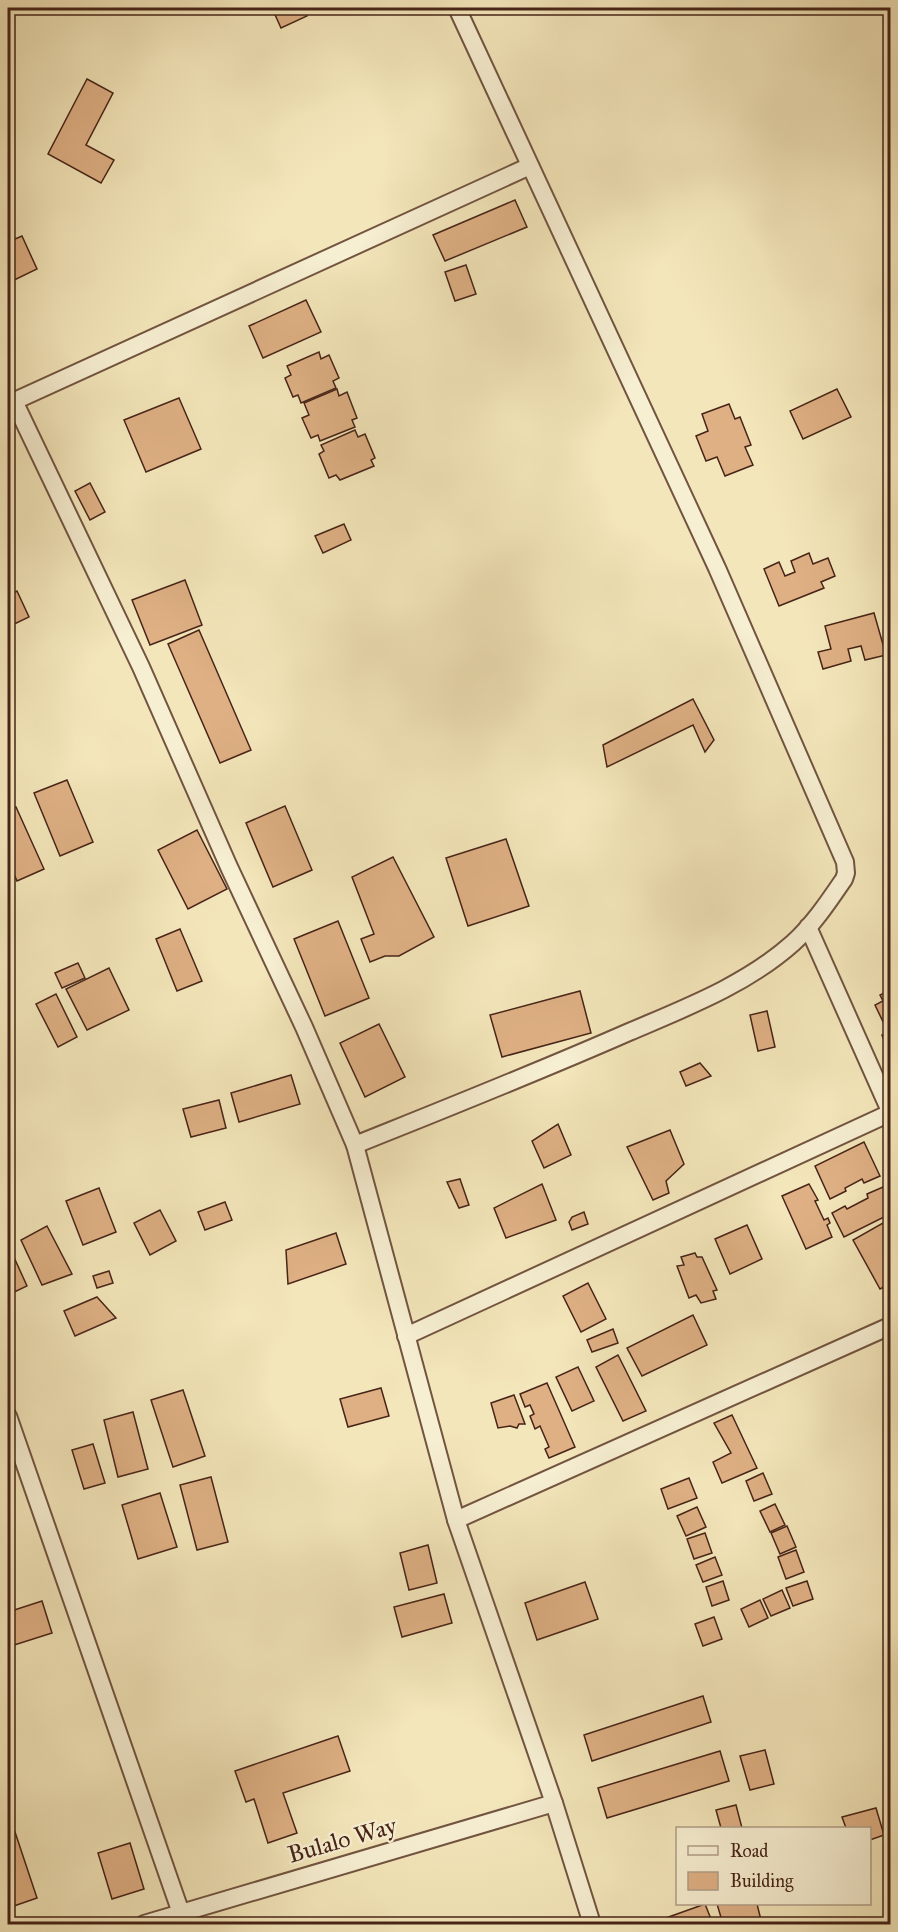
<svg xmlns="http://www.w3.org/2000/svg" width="898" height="1932" viewBox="0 0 898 1932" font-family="'IM FELL Great Primer',serif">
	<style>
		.building { fill: #deb084; stroke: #472418; stroke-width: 1.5 }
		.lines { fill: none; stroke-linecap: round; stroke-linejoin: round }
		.minor-casing { stroke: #725440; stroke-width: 20 }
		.minor { stroke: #f7efd2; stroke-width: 16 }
		.labels { text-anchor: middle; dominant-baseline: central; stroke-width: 4.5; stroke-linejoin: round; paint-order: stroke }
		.street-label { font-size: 24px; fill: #472418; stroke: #f7efd2 }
	</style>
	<rect width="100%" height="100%" fill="#f3e6ba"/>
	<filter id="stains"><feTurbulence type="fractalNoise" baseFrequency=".00333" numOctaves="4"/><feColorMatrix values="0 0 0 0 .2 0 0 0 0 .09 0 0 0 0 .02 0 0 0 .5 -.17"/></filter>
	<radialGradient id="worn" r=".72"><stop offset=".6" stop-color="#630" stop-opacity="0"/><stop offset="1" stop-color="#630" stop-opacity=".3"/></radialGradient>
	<g class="building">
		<path d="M272,8H303L307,16L281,28Z"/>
		<path d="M87,79L113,93L86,145L114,160L101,183L48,154Z"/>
		<path d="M515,200L527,227L445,261L433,235Z"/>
		<path d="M22,236L37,269L8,283V242Z"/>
		<path d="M466,265L476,294L455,301L445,272Z"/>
		<path d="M306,300L321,332L263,358L249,326Z"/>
		<path d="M319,352L321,359L329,355L339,378L333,381L336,388L301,403L298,395L293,397L285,378L291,375L287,366Z"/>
		<path d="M337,389L339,396L347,392L357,418L352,420L355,427L320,441L318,435L311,438L302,418L309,415L304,403Z"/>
		<path d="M837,389L851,417L803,439L790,411Z"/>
		<path d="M179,398L201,449L146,472L124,420Z"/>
		<path d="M729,404L735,419L740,417L751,445L745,447L753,465L725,476L717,457L706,461L696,436L708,431L702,414Z"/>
		<path d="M355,430L358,437L365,434L375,458L371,460L374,466L340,480L336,475L329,478L319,454L324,451L321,445Z"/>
		<path d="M90,483L105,512L90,520L75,491Z"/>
		<path d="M344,524L351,540L323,553L315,536Z"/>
		<path d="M809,553L813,564L828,558L835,576L821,582L824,588L779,606L764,569L779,562L785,576L795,572L791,561Z"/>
		<path d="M185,580L202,625L150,645L132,600Z"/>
		<path d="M17,591L29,617L8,627V596Z"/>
		<path d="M874,613L886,655L865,660L861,646L848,649L851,661L823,669L818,652L831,649L825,626Z"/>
		<path d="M199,630L251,750L220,763L168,644Z"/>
		<path d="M693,699L714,740L705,752L693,725L607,767L603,745Z"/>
		<path d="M67,780L93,842L60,856L34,793Z"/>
		<path d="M285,806L312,870L273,887L246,823Z"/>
		<path d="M16,807L44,869L17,881L8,860V811Z"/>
		<path d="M197,830L227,889L188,909L158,850Z"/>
		<path d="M506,839L529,906L468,926L446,858Z"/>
		<path d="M393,857L434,937L399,956H385L370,962L361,939L374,934L352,877Z"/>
		<path d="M338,921L369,998L325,1016L294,939Z"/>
		<path d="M180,929L202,981L177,991L156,939Z"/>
		<path d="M78,963L85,978L62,988L55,973Z"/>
		<path d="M109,968L129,1010L87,1030L66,989Z"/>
		<path d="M890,990V1026L886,1028L875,1005L883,1001L880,995Z"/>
		<path d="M580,991L591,1033L502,1057L490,1015Z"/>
		<path d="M56,994L77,1037L58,1047L36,1004Z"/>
		<path d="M767,1011L775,1047L758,1051L750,1015Z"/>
		<path d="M379,1024L405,1077L365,1097L340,1043Z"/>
		<path d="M890,1031V1056L882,1035Z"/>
		<path d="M700,1063L711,1076L686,1086L680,1072Z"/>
		<path d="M291,1075L300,1104L239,1122L231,1093Z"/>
		<path d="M219,1100L226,1128L191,1137L183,1109Z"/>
		<path d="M558,1124L571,1155L544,1168L532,1141Z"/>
		<path d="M670,1130L684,1164L666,1181L669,1193L653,1200L627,1147Z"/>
		<path d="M864,1142L880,1176L864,1183L862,1179L845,1188L846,1191L830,1199L815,1166Z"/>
		<path d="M460,1179L469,1205L459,1208L447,1182Z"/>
		<path d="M542,1184L556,1220L506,1238L494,1208Z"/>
		<path d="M809,1184L818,1200L815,1201L824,1220L828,1218L830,1223L827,1225L832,1237L806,1249L782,1196Z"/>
		<path d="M890,1186V1214L844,1237L832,1213L845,1206L847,1209L868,1198L867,1194L883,1187L884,1190Z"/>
		<path d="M99,1188L116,1232L83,1245L66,1201Z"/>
		<path d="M225,1202L232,1220L205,1230L198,1212Z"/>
		<path d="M160,1210L176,1241L150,1255L134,1223Z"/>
		<path d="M584,1212L588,1224L572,1230L569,1222L572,1217Z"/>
		<path d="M890,1219V1284L880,1289L853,1240Z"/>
		<path d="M747,1225L762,1259L730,1274L715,1239Z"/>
		<path d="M47,1226L72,1274L42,1285L21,1240Z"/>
		<path d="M336,1233L346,1264L288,1284L286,1250Z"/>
		<path d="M8,1244L27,1286L8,1295Z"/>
		<path d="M695,1253L697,1257H702L717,1290L713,1291L716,1299L701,1303L696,1295L689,1298L677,1266L684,1265L681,1257Z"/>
		<path d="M109,1271L113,1283L97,1288L93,1276Z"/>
		<path d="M588,1283L606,1319L581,1332L563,1296Z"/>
		<path d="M97,1297L116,1318L75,1336L64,1311Z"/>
		<path d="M693,1315L707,1345L642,1376L627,1348Z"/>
		<path d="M613,1329L618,1343L592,1352L587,1340Z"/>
		<path d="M618,1355L646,1411L623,1421L596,1367Z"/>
		<path d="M578,1367L594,1401L572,1411L556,1377Z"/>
		<path d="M547,1383L575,1447L549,1458L545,1449L549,1447L540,1426L535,1429L530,1416L534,1414L530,1405L525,1407L520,1394Z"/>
		<path d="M381,1388L389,1416L348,1427L340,1399Z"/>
		<path d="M183,1390L205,1456L173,1467L151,1400Z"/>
		<path d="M514,1395L525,1424H519L517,1428L510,1426L498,1428L491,1403Z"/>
		<path d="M133,1412L148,1469L118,1477L104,1420Z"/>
		<path d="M732,1415L757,1468L722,1483L713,1462L731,1453L714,1423Z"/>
		<path d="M93,1444L105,1483L84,1489L72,1450Z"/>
		<path d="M763,1473L772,1494L754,1501L746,1481Z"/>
		<path d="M211,1477L228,1542L197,1550L180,1485Z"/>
		<path d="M689,1478L697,1498L668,1509L661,1489Z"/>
		<path d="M160,1493L177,1547L138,1559L122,1505Z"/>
		<path d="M775,1504L785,1525L770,1532L760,1511Z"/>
		<path d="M697,1507L706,1527L686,1536L677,1516Z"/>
		<path d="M787,1526L796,1547L780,1554L771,1533Z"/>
		<path d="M705,1533L712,1553L694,1559L687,1539Z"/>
		<path d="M428,1545L437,1583L409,1590L400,1553Z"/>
		<path d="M796,1550L804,1572L786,1579L778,1557Z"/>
		<path d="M715,1557L722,1575L703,1582L696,1565Z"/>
		<path d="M723,1581L729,1600L712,1606L706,1587Z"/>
		<path d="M807,1581L813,1599L793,1606L786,1588Z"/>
		<path d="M585,1582L598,1619L537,1640L525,1603Z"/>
		<path d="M782,1590L790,1608L771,1616L763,1599Z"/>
		<path d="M444,1594L452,1623L402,1637L394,1607Z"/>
		<path d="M760,1600L768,1618L749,1627L741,1609Z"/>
		<path d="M42,1601L52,1633L8,1647V1612Z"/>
		<path d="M714,1617L722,1639L703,1646L695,1624Z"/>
		<path d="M703,1696L711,1722L592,1761L584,1735Z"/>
		<path d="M338,1736L350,1771L283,1793L297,1833L268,1843L254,1799L246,1802L235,1771Z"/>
		<path d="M765,1750L774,1784L750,1790L740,1756Z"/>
		<path d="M720,1751L729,1781L607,1818L598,1788Z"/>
		<path d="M736,1805L742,1828H721L716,1810Z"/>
		<path d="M876,1808L884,1835L870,1840V1828H846L842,1817Z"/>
		<path d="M12,1823L37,1898L11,1907L16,1924H8V1825Z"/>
		<path d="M130,1843L144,1889L112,1899L98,1853Z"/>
		<path d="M705,1904L713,1924H649Z"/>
		<path d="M717,1904H757L762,1924H723Z"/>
	</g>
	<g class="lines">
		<defs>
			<g id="minor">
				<path d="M14,401L141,667L229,867L304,1027L355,1145L456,1520"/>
				<path d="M8,404L530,166"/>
				<path d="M808,927L890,1111"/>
				<path d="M355,1145C447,1108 538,1072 629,1032C685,1008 746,985 793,943C813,925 829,901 844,879L846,873L845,862L717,568L457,8"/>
				<path d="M406,1336L890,1113"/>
				<path d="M8,1416L181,1913"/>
				<path d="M144,1924L554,1803"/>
				<path d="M592,1924L554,1803L456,1520L890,1326"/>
			</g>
		</defs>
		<use href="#minor" class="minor-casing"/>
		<use href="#minor" class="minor"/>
	</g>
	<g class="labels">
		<g class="street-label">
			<text transform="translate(342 1840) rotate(-16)">Bulalo Way</text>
		</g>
	</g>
	<rect width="898" height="1932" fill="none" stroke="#f3e6ba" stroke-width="30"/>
	<rect x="9" y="9" width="880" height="1914" fill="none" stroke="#472418" stroke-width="3"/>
	<rect x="15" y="15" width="868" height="1902" fill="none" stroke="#472418" stroke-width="1.5"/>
	<rect x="676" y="1827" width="195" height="78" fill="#f7efd2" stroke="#b19e88" stroke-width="1.5"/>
	<rect x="688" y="1846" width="30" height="9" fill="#f7efd2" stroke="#b19e88" stroke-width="1.5"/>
	<text x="730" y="1857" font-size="18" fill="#472418">Road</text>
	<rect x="688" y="1872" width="30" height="18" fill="#deb084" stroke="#b19e88" stroke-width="1.5"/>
	<text x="730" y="1887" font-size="18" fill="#472418">Building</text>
	<rect width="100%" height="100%" filter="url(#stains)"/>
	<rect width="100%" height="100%" fill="url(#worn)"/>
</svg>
